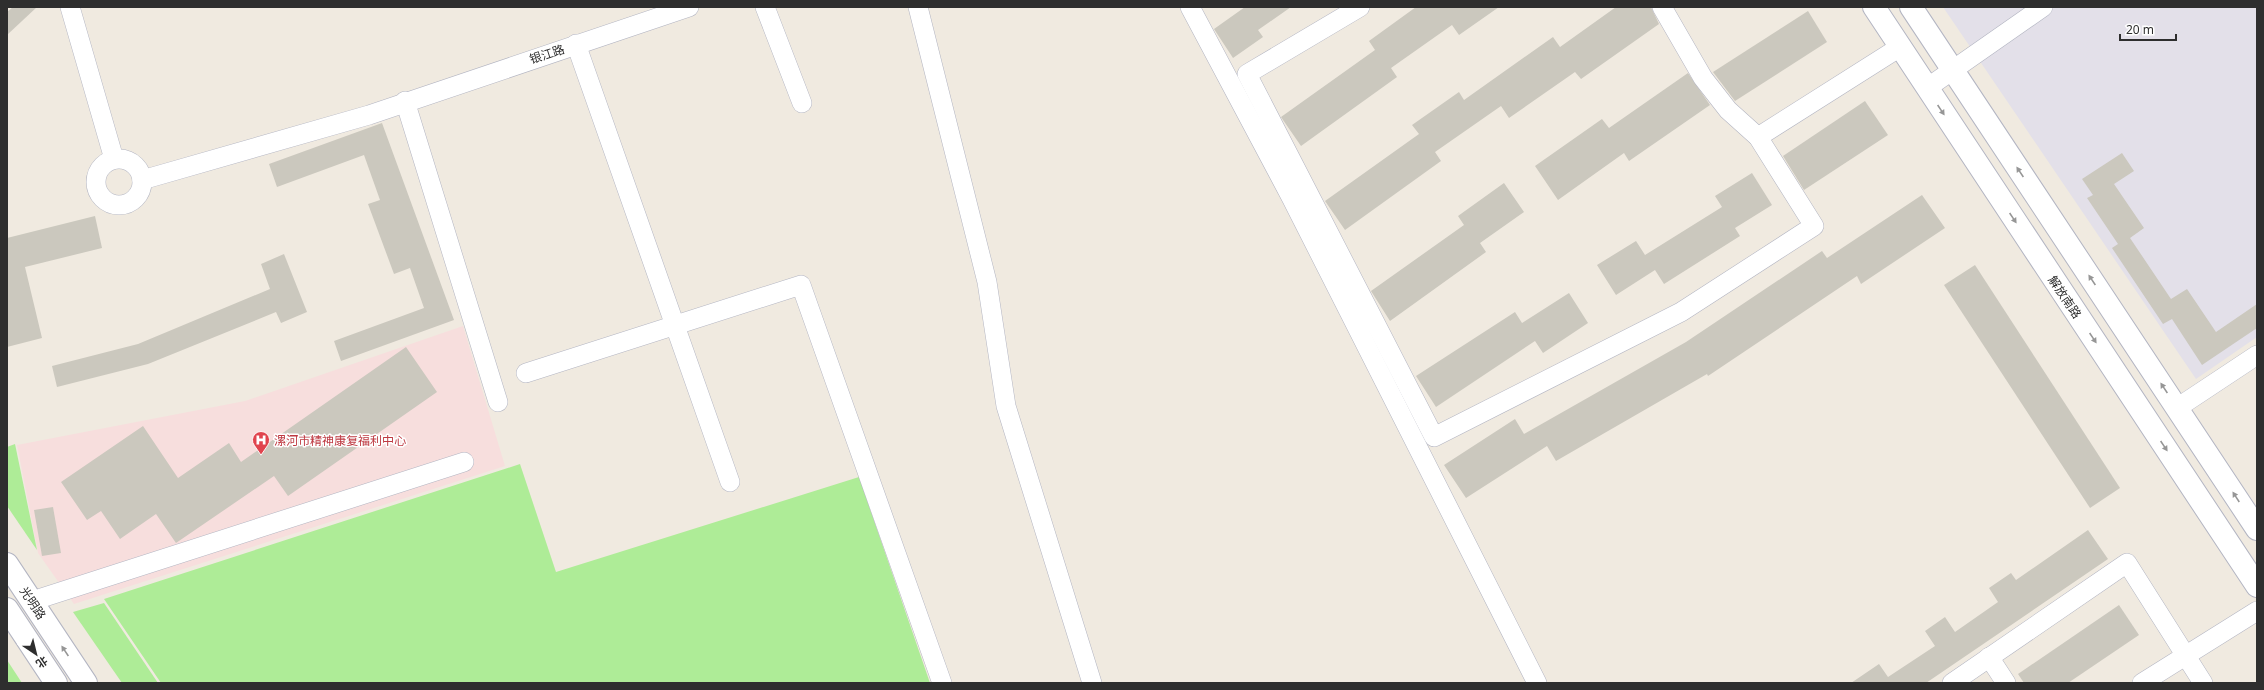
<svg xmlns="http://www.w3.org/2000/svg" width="2264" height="690" viewBox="0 0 2264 690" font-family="'Noto Sans','Noto Sans SC',sans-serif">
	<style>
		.industrial { fill: #e3e0e9 }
		.medical { fill: #f7dedd }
		.green { fill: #aeec97 }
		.building { fill: #cbc8be }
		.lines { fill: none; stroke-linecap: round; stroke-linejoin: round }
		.minor-casing { stroke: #b3b5c2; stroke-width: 20 }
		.tertiary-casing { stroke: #b3b5c2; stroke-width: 24 }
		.secondary-casing { stroke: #b3b5c2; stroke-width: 24 }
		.minor { stroke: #fff; stroke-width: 19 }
		.tertiary { stroke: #fff; stroke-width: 22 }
		.secondary { stroke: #fff; stroke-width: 22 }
		.oneway { fill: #969696 }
		.labels { text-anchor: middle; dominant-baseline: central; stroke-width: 3; stroke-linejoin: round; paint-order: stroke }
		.street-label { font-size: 12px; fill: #2e2e2e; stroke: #fff }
		.health-label { font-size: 12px; fill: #be3a42; stroke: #fff; text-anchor: start }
	</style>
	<rect width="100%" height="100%" fill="#f0eae0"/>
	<path class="industrial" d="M1943,7H2257V337L2196,379Z"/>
	<path class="medical" d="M463,326L505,466L74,604L38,553L17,445L245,401Z"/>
	<g class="green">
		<path d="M15,444L37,550L7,506V447Z"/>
		<path d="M520,464L556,572L859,477L930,683H161L104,599Z"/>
		<path d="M104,603L158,683H122L73,612Z"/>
		<path d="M7,660L22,683H7Z"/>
	</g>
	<g class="building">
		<path d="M13,7H37L7,35V12Z"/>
		<path d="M1245,7H1291L1258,30L1263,37L1233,58L1214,29Z"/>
		<path d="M1416,7H1499L1459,35L1452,25L1391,68L1397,77L1301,146L1281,117L1375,50L1369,41Z"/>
		<path d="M1616,7H1651L1659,24L1581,79L1575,72L1509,118L1501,106L1435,152L1441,161L1345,230L1325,201L1419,134L1412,125L1459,92L1464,100L1553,37L1560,47Z"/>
		<path d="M1808,11L1827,42L1735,101L1713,72Z"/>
		<path d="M1688,73L1710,105L1629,161L1624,153L1558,200L1535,166L1602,119L1609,128Z"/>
		<path d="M1865,101L1888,135L1804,190L1783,156Z"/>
		<path d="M382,123L454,320L341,361L334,341L424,308L410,268L394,274L368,204L380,200L364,155L277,187L269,164Z"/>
		<path d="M2122,153L2134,171L2114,184L2144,228L2130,238L2171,299L2187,289L2216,332L2257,304V328L2202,365L2172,319L2163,324L2112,248L2118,244L2087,198L2093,195L2082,179Z"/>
		<path d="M1752,173L1772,205L1735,228L1740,236L1664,284L1655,270L1616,295L1597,265L1636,241L1645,255L1722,207L1715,196Z"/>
		<path d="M1504,183L1524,212L1480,243L1486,252L1390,321L1371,291L1464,225L1458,216Z"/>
		<path d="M1922,195L1945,228L1861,284L1857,276L1708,376L1707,374L1556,461L1547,446L1466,498L1444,465L1515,419L1524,434L1686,342L1822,251L1827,258Z"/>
		<path d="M95,216L102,248L25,267L42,338L7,347V238Z"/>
		<path d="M284,254L307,312L281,323L276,312L148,364L57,387L52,366L138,344L270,289L261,264Z"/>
		<path d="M1975,265L2120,488L2090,508L1944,285Z"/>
		<path d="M1569,293L1588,323L1543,353L1535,341L1436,407L1416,376L1515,312L1522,323Z"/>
		<path d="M406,347L437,392L288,496L274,476L176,543L156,514L120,539L101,511L87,520L61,482L143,426L178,478L229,443L241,462Z"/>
		<path d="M53,507L61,553L42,556L34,510Z"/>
		<path d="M2088,530L2108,559L1926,683H1851L1879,664L1888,677L1935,646L1925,631L1945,617L1955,632L1998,602L1989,588L2011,573L2016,580Z"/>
		<path d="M2119,605L2139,635L2068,683H2024L2018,674Z"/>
	</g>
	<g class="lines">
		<defs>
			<g id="minor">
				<path d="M70,7L114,159"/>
				<path d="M765,7L802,103"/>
				<path d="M918,7L987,282L1006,406L1092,683"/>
				<path d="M1190,7L1292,199L1537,683"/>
				<path d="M1360,7L1247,74L1434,437L1681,312L1814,226L1758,137L1728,110L1703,78L1662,7"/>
				<path d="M576,44L730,482"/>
				<path d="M1927,88L2043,7"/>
				<path d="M405,101L498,402"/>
				<path d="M1758,137L1900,47"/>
				<circle cx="119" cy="182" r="23"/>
				<path d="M142,180L369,115L689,7"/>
				<path d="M526,373L801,285L942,683"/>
				<path d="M2177,408L2257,355"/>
				<path d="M32,601L464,462"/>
				<path d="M1989,657L2006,683"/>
				<path d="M1952,683L2127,563L2203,683"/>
				<path d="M2142,683L2257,611"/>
			</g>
			<g id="tertiary">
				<path d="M7,564L86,683"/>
				<path d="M7,609L56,683"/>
			</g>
			<g id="secondary">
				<path d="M1874,7L2257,586"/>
				<path d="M1911,7L2257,529"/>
			</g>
		</defs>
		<use href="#minor" class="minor-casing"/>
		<use href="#tertiary" class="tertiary-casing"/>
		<use href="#secondary" class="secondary-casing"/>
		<use href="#minor" class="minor"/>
		<use href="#tertiary" class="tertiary"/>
		<use href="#secondary" class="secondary"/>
	</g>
	<defs><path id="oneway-solid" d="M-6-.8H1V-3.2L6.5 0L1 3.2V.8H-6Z"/></defs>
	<g class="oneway">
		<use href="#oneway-solid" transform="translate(1941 110) rotate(56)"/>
		<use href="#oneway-solid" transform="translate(2020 172) rotate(-124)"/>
		<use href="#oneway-solid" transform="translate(2013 218) rotate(56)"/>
		<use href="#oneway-solid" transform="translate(2092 280) rotate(-124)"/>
		<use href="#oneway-solid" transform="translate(2093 338) rotate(56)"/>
		<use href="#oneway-solid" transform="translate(2164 388) rotate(-124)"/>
		<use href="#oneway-solid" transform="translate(2164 446) rotate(56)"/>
		<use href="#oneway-solid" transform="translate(2236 497) rotate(-123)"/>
		<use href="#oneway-solid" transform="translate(65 651) rotate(-124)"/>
	</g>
	<defs>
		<symbol id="hospital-pin" viewBox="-11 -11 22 30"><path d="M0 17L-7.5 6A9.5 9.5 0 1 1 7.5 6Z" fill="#e0444e" stroke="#fff"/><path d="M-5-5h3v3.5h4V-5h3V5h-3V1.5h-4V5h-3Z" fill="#fff"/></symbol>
	</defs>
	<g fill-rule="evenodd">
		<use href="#hospital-pin" x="251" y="430" width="20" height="27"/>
	</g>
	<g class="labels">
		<g class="street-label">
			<text transform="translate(547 54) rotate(-18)">银江路</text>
			<text transform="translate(2065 297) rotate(56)">解放南路</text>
			<text transform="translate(33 603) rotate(56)">光明路</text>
		</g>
		<g class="health-label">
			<text x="274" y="440">漯河市精神康复福利中心</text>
		</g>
	</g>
	<rect width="2264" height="690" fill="none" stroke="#2e2e2e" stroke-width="16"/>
	<g transform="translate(36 654) rotate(145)" stroke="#ffffff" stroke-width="3" paint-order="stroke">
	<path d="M0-3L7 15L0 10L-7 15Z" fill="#2e2e2e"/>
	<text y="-6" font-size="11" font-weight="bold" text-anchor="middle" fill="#2e2e2e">北</text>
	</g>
	<path d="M2120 34v6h56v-6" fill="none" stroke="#2e2e2e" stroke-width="2"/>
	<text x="2126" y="34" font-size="12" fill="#2e2e2e" stroke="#ffffff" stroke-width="3" paint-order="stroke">20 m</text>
</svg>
